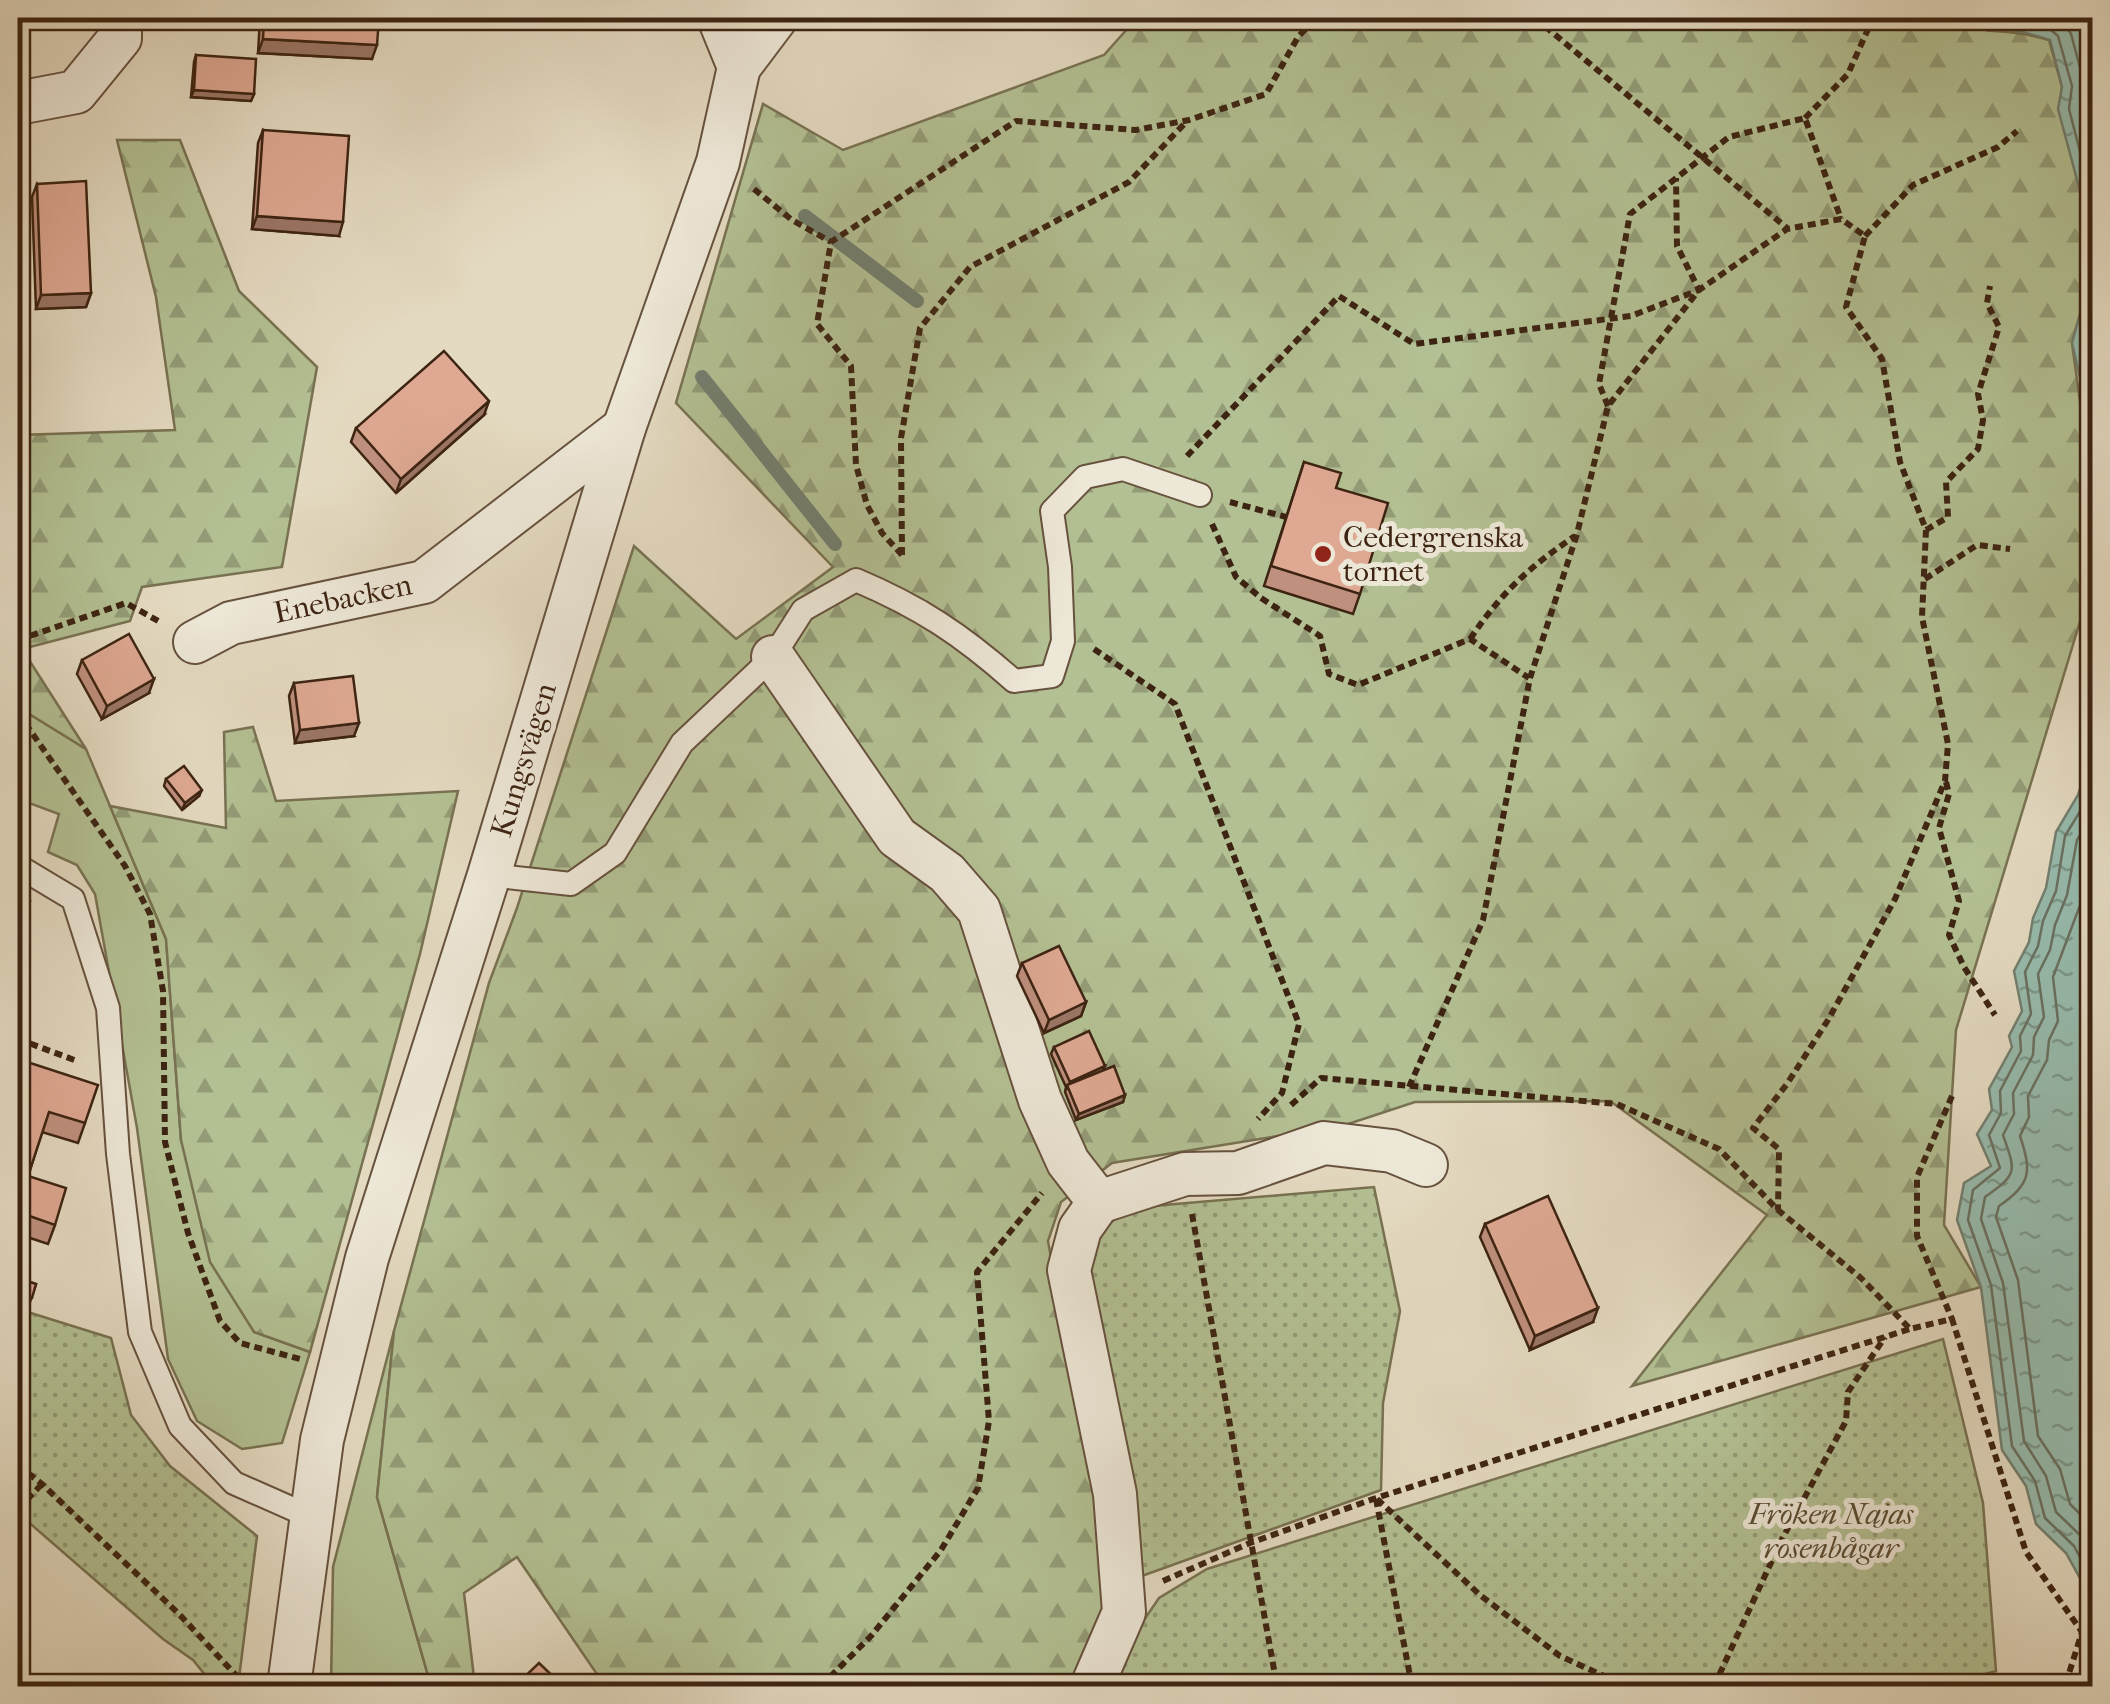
<svg xmlns="http://www.w3.org/2000/svg" width="2110" height="1704" viewBox="0 0 2110 1704" font-family="'IM FELL French Canon',serif">
	<style>
		.grass { fill: #b3c093; stroke: #787252; stroke-width: 2.5 }
		.forest { fill: url(#forest-firs); stroke: #787252; stroke-width: 2.5 }
		.park { fill: url(#park-dots); stroke: #787252; stroke-width: 2.5 }
		.water { fill: url(#water-ripples); stroke: #737f6f; stroke-width: 2.5 }
		.lines { fill: none; stroke-linecap: round; stroke-linejoin: round }
		.shore { stroke: #6a7060; stroke-width: 2.5 }
		.stream { stroke: #737f6f; stroke-width: 14 }
		.lane-casing { stroke: #67523e; stroke-width: 26 }
		.street-casing { stroke: #67523e; stroke-width: 46 }
		.path { stroke: #3d2412; stroke-width: 6; stroke-dasharray: 8 5; stroke-linecap: butt }
		.lane { stroke: #ede7d7; stroke-width: 22 }
		.street { stroke: #ede7d7; stroke-width: 42 }
		.wall { fill: #bf907e; stroke: #3d2412; stroke-width: 2.5 }
		.shaded-wall { fill: #9b7666; stroke: #3d2412; stroke-width: 2.5 }
		.building { fill: #dea892; stroke: #3d2412; stroke-width: 2.5 }
		.poi-dot { fill: #8f2418; stroke: #ede7d7; stroke-width: 4 }
		.labels { text-anchor: middle; dominant-baseline: central; stroke-width: 10; stroke-linejoin: round; paint-order: stroke }
		.poi-label { font-size: 30px; fill: #3d2412; stroke: #ede7d7; text-anchor: start }
		.street-label { font-size: 30px; fill: #3d2412; stroke: #ede7d7 }
		.park-label { font-size: 30px; font-style: italic; fill: #5a4b32; stroke: #ede7d7 }
	</style>
	<defs>
		<pattern id="forest-firs" width="22" height="20" patternUnits="userSpaceOnUse" patternTransform="scale(2.5)"><rect width="22" height="20" fill="#b3c093"/><path d="M5 1l3.5 6h-7zM16 11l3.5 6h-7z" fill="#939c77"/></pattern>
		<pattern id="park-dots" width="8" height="8" patternUnits="userSpaceOnUse" patternTransform="scale(2.5)"><rect width="8" height="8" fill="#b3c093"/><path d="M2 2h.1M6 6h.1" fill="none" stroke="#939c77" stroke-width="1.8" stroke-linecap="round"/></pattern>
		<pattern id="water-ripples" width="26" height="14" patternUnits="userSpaceOnUse" patternTransform="scale(2.5)"><rect width="26" height="14" fill="#97bbad"/><path d="M2 4q2-2 4 0t4 0M15 11q2-2 4 0t4 0" fill="none" stroke="#7c988b"/></pattern>
	</defs>
	<rect width="100%" height="100%" fill="#e4dac1"/>
	<filter id="stains"><feTurbulence type="fractalNoise" baseFrequency=".002" numOctaves="4"/><feColorMatrix values="0 0 0 0 .2 0 0 0 0 .09 0 0 0 0 .02 0 0 0 .5 -.17"/></filter>
	<radialGradient id="worn" r=".72"><stop offset=".6" stop-color="#630" stop-opacity="0"/><stop offset="1" stop-color="#630" stop-opacity=".3"/></radialGradient>
	<g class="grass">
		<path d="M18,707L86,749L166,939L181,1140L254,1332L310,1352L282,1443L242,1449L197,1421L168,1359L137,1128L95,894L77,865L48,852L59,814L18,799Z"/>
		<path d="M394,1331L377,1497L431,1686H331L333,1567Z"/>
	</g>
	<g class="forest">
		<path d="M1137,18H1964L1970,28C1980,26 1984,31 1993,31C2014,32 2029,34 2049,40L2062,87L2059,109L2083,202L2091,274L2072,343L2092,489V582L1956,1030L1944,1225L1981,1287L1632,1386L1767,1215L1610,1101L1415,1102L1345,1125L1112,1163L1061,1202L1048,1241L1106,1559L1102,1621L1077,1686H605L517,1557L464,1593L475,1686H431L377,1497L394,1331L489,983L517,908L634,546L736,639L833,567L676,403L763,104L843,150L1104,55Z"/>
		<path d="M117,140H180L239,291L317,367L282,567L142,587L130,621L22,649L86,749L18,707V435L175,430L156,297Z"/>
		<path d="M253,727L276,801L458,791L420,954L310,1352L254,1332L210,1262L181,1140L166,939L110,806L226,828L224,732Z"/>
	</g>
	<g class="park">
		<path d="M1374,1187L1400,1311L1383,1403L1381,1490L1139,1577L1085,1280L1102,1229L1129,1208Z"/>
		<path d="M18,1309L111,1338L131,1415L170,1466L257,1536L238,1686H214L193,1660L163,1639L18,1513Z"/>
		<path d="M1943,1339L1983,1503L1996,1671L1942,1686H1106L1118,1658L1159,1598L1207,1569Z"/>
	</g>
	<g class="water">
		<path d="M1973,18H2092V430L2072,343L2091,274L2083,202L2058,109L2062,87L2050,40C2039,37 2028,33 2017,31C1999,27 1985,37 1973,18Z"/>
		<path d="M2092,753V1600L2066,1553L2036,1524L2026,1486L2002,1450L1981,1287L1957,1220L1964,1183L1991,1166L1977,1134L1992,1110L1989,1089L2012,1047L2009,1036L2022,1011L2014,971L2029,942L2033,918L2046,888L2056,832L2078,795Z"/>
	</g>
	<g class="lines">
		<g class="shore">
			<path d="M1985,18L1991,21L2016,20L2051,30L2058,36L2072,86L2069,109L2092,198"/>
			<path d="M2054,18L2065,24L2071,34L2084,82L2082,108L2092,149"/>
			<path d="M2092,784L2087,800L2065,836L2056,891L2043,921L2038,946L2025,972L2031,1014L2020,1036L2021,1051L2000,1091L2001,1113L1989,1135L2000,1168L1973,1190L1968,1220L1991,1285L2012,1446L2035,1481L2045,1518L2074,1546L2092,1580"/>
			<path d="M2092,815L2077,840L2067,895L2055,925L2050,950L2038,974L2044,1017L2034,1037L2033,1055L2013,1093L2014,1114L2003,1135C2016,1172 2018,1174 1985,1197L1981,1219L2003,1283L2024,1441L2046,1476L2056,1512L2082,1537L2092,1554"/>
			<path d="M2092,844L2082,900L2053,977L2058,1021L2049,1040L2047,1060L2028,1096L2029,1117L2020,1136C2032,1172 2031,1184 1999,1206L1996,1217L2018,1280L2038,1436L2060,1469L2070,1504L2092,1526"/>
		</g>
		<g class="stream">
			<path d="M805,216L917,301"/>
			<path d="M702,377L835,544"/>
		</g>
		<defs>
			<g id="lane">
				<path d="M18,866L73,899L108,1008L118,1154L140,1332L180,1426L234,1483L311,1517"/>
				<path d="M489,875L571,884L615,853L682,743L773,657L803,610L856,580C920,607 962,635 1014,681L1052,676L1063,641L1060,567L1052,511L1085,477L1123,469L1200,495"/>
			</g>
			<g id="street">
				<path d="M719,18L739,67"/>
				<path d="M18,103L76,92L120,38V18"/>
				<path d="M195,642L231,623L424,582L624,428"/>
				<path d="M773,657L897,837L947,873L979,910L1040,1100L1068,1162L1099,1202L1185,1174L1238,1173L1324,1143L1392,1151L1426,1165"/>
				<path d="M289,1686L322,1440L367,1258L489,875L624,428L718,162L739,67L776,18"/>
				<path d="M1092,1686L1124,1612L1115,1494L1069,1270L1080,1229L1099,1202"/>
			</g>
		</defs>
		<use href="#lane" class="lane-casing"/>
		<use href="#street" class="street-casing"/>
		<g class="path">
			<path d="M1535,18L1787,228"/>
			<path d="M1805,118L1848,74L1873,18"/>
			<path d="M754,189L792,220L831,242"/>
			<path d="M1865,236L1913,185L1998,147L2017,131"/>
			<path d="M1608,406L1599,384L1630,214L1729,137L1805,118L1841,219"/>
			<path d="M1187,456L1339,296L1414,344L1631,316L1699,290L1677,246L1676,178"/>
			<path d="M1230,502L1286,517"/>
			<path d="M1212,524L1236,577L1261,598L1320,636L1329,674L1358,685L1470,639L1529,678"/>
			<path d="M1926,530L1948,517L1946,482L1978,449L1983,420L1978,394L1999,327L1987,303L1990,286"/>
			<path d="M902,555L882,533L867,505L856,465L851,366L817,324L831,242L1016,121L1136,130L1189,120L1266,94L1298,37L1316,18"/>
			<path d="M902,555L901,438L920,328L970,267L1129,182L1188,120"/>
			<path d="M1925,579L1977,545L2010,549"/>
			<path d="M1470,639C1502,592 1528,568 1575,536"/>
			<path d="M18,640L126,603L160,622"/>
			<path d="M1094,649L1175,704L1299,1024L1282,1093L1258,1119"/>
			<path d="M18,713L125,866L150,914L163,991L165,1142L188,1233L220,1321L240,1343L300,1359"/>
			<path d="M1946,782L1949,794L1939,828L1959,901L1949,935L1964,967L1995,1015"/>
			<path d="M18,1039L77,1061"/>
			<path d="M1409,1087L1483,920L1530,678L1577,534L1608,406L1699,290L1787,229L1841,219L1865,236L1846,307L1882,359L1900,462L1926,530L1922,617L1948,744L1945,781L1895,899L1828,1020L1787,1084L1753,1128L1779,1149L1778,1210"/>
			<path d="M1952,1096L1917,1177V1236L1952,1319"/>
			<path d="M1291,1105L1321,1078L1617,1104L1719,1149L1778,1210L1861,1278L1910,1329L1952,1319L2026,1552L2082,1632L2065,1686"/>
			<path d="M1192,1214L1277,1686"/>
			<path d="M18,1465L42,1484L178,1613L246,1686"/>
			<path d="M1376,1499L1412,1686"/>
			<path d="M1377,1499L1480,1595L1560,1656L1626,1686"/>
			<path d="M18,1509L42,1484"/>
			<path d="M1163,1581L1250,1543L1376,1498L1910,1329"/>
			<path d="M821,1686L871,1636L941,1550L978,1488L989,1421L977,1272L1042,1193"/>
			<path d="M1372,1686L1410,1676"/>
			<path d="M1714,1686L1781,1541L1846,1421L1848,1392L1885,1337"/>
		</g>
		<use href="#lane" class="lane"/>
		<use href="#street" class="street"/>
	</g>
	<g class="wall">
		<path d="M260,18H379L372,59L258,53Z"/>
		<path d="M196,55L254,94L251,101L191,97L194,62Z"/>
		<path d="M263,130L339,236L252,229L258,143Z"/>
		<path d="M37,184L91,293L86,307L36,309L32,197Z"/>
		<path d="M484,415L396,493L351,442L356,428Z"/>
		<path d="M1304,462L1336,488L1360,594L1353,614L1264,586Z"/>
		<path d="M82,660L149,693L102,719L77,674Z"/>
		<path d="M294,683L354,736L295,743L289,696Z"/>
		<path d="M166,779L199,796L182,810L164,786Z"/>
		<path d="M1022,963L1086,1002L1081,1016L1044,1033L1017,976Z"/>
		<path d="M1054,1047L1103,1070L1125,1095L1123,1102L1076,1120L1065,1092L1066,1087L1051,1054Z"/>
		<path d="M18,1059L85,1123L78,1143L42,1132L28,1176L55,1225L48,1244L18,1234Z"/>
		<path d="M1485,1224L1593,1322L1530,1350L1480,1237Z"/>
		<path d="M18,1278L36,1284L29,1305L18,1301Z"/>
	</g>
	<g class="shaded-wall">
		<path d="M950,18H995L947,26Z"/>
		<path d="M263,39L377,45L372,59L258,53Z"/>
		<path d="M194,90L254,94L251,101L191,97Z"/>
		<path d="M257,216L343,222L339,236L252,229Z"/>
		<path d="M91,293L86,307L36,309L41,295Z"/>
		<path d="M489,401L484,415L396,493L401,479Z"/>
		<path d="M154,679L149,693L102,719L107,706Z"/>
		<path d="M359,723L354,736L295,743L300,730Z"/>
		<path d="M202,790L199,796L182,810L185,803Z"/>
		<path d="M1086,1002L1081,1016L1044,1033L1049,1020Z"/>
		<path d="M1105,1066L1102,1073L1067,1089L1070,1082Z"/>
		<path d="M1125,1095L1123,1102L1076,1120L1079,1114Z"/>
		<path d="M1598,1308L1593,1322L1530,1350L1535,1336Z"/>
	</g>
	<g class="building">
		<path d="M264,18H379L377,45L263,39Z"/>
		<path d="M196,55L256,59L254,94L194,90Z"/>
		<path d="M263,130L349,136L343,222L257,216Z"/>
		<path d="M86,181L91,293L41,295L37,184Z"/>
		<path d="M444,351L489,401L401,479L356,428Z"/>
		<path d="M1304,462L1341,473L1336,488L1388,503L1360,594L1271,566Z"/>
		<path d="M129,634L154,679L107,706L82,660Z"/>
		<path d="M353,676L359,723L300,730L294,683Z"/>
		<path d="M184,766L202,790L185,803L166,779Z"/>
		<path d="M18,897L30,901L21,929L18,928Z"/>
		<path d="M1059,946L1086,1002L1049,1020L1022,963Z"/>
		<path d="M1089,1031L1105,1066L1070,1082L1054,1047Z"/>
		<path d="M18,1059L98,1085L85,1123L49,1112L28,1176L66,1188L55,1225L18,1212Z"/>
		<path d="M1114,1066L1125,1095L1079,1114L1067,1085Z"/>
		<path d="M1548,1196L1598,1308L1535,1336L1485,1224Z"/>
		<path d="M18,1278L36,1284L32,1298L18,1294Z"/>
		<path d="M539,1663L563,1686H515Z"/>
		<path d="M2000,1681L2001,1686H1983Z"/>
	</g>
	<circle class="poi-dot" cx="1323" cy="554" r="10"/>
	<g class="labels">
		<g class="poi-label">
			<text x="1343" y="537">Cedergrenska<tspan x="1343" dy="34">tornet</tspan></text>
		</g>
		<g class="street-label">
			<text transform="translate(343 599) rotate(-12)">Enebacken</text>
			<text transform="translate(524 760) rotate(-73)">Kungsvägen</text>
		</g>
		<g class="park-label">
			<text x="1831" y="1514">Fröken Najas<tspan x="1831" dy="34">rosenbågar</tspan></text>
		</g>
	</g>
	<rect width="2110" height="1704" fill="none" stroke="#e4dac1" stroke-width="60"/>
	<rect x="20" y="20" width="2070" height="1664" fill="none" stroke="#3d2412" stroke-width="5"/>
	<rect x="30" y="30" width="2050" height="1644" fill="none" stroke="#3d2412" stroke-width="2.5"/>
	<rect width="100%" height="100%" filter="url(#stains)"/>
	<rect width="100%" height="100%" fill="url(#worn)"/>
</svg>
